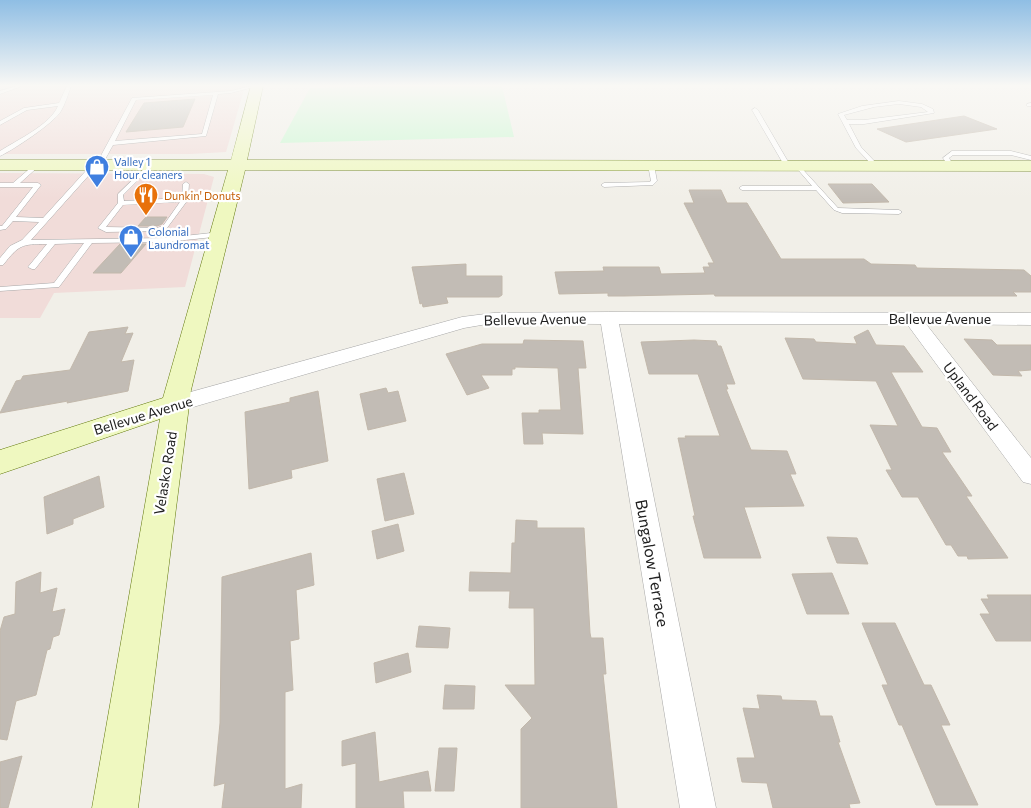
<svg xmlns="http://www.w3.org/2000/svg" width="1031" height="808" viewBox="0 0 1031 808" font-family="Commissioner,sans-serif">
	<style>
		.commercial { fill: #f1dcd9 }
		.park { fill: #c9f8d1 }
		.building { fill: #c2bcb5; stroke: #c2b8ab }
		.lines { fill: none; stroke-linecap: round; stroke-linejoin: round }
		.lane-casing { stroke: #a8a8a8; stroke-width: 1 }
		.street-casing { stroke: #a8a8a8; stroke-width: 1 }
		.secondary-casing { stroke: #607709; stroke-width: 1 }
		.lane { fill: #fff; fill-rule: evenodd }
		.street { fill: #fff; fill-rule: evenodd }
		.secondary { fill: #eff8c0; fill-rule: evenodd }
		.labels { text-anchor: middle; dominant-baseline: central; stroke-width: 4.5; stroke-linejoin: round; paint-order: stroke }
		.far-shop-label { font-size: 11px; fill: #366cbe; stroke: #fff; text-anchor: start }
		.far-food-label { font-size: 11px; fill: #c56008; stroke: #fff; text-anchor: start }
		.street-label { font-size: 14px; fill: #212121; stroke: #fff }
		.near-street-label { font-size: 16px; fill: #212121; stroke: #fff }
	</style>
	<rect width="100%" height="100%" fill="#f1efe8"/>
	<g class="commercial">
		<path d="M0,86H245L226,152L190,154H0Z"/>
		<path d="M0,173L204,174L214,177L185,287L54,293L40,318H0Z"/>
	</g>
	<path class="park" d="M408,86H502L514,137L280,143L310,88Z"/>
	<g class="building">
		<path d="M195,99L183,127L126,132L144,103Z"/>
		<path d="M964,116L997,129L906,142L877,129Z"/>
		<path d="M828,184H872L889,202L843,203Z"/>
		<path d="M689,190H721L727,203H747L781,259H864L871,264L915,265L917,268L1024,270L1031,276V292H1013L1017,296H715L714,294L624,296H608V293L559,294L555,272L604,271L603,267H659L661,274L705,273L703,267H710L708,263H714L684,203H694Z"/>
		<path d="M146,217H167L162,224L157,226H138Z"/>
		<path d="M120,244H146L121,273H93Z"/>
		<path d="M466,264V276H502V295L499,297H446L448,303L423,307L422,303L420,304L412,267Z"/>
		<path d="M128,327L125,334L133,333L121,362L134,360L128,391L67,403L68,401L0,413L16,381L21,380L23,376L70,370L89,332Z"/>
		<path d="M868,330L876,345L904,346L923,372H891L922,427L937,428L951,452H942L972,496H966L1008,558L968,559L967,556H958L951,545H946L918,497H902L886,470H892L870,425L898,426L876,381L803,379L785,338L814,339L816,342L857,344L854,337Z"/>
		<path d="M964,339L992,340L997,345H1031V370L1018,371L1022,376L993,375Z"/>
		<path d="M524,340L583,341L586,368H578L583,434L542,433L543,444H524L522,413H539V410H561L558,368L515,367V369H512V375H481L489,388L467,395L446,354L482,344H523Z"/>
		<path d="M694,340L716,341L718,346H721L735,384H726L728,389H726L751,450L787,451L796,474H790L804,506L744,507L761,558H704L693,516H695L678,438H686L685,436H720L698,374H649L641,342Z"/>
		<path d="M386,388L388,393L398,391L406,421L368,430L360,394Z"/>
		<path d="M318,391L328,461L291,470L292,478L249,489L245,412L290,402V398Z"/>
		<path d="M404,473L414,514L385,521L377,479Z"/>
		<path d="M99,476L104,507L73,519V524L47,534L44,497Z"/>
		<path d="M516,520L537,521V528H584L590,633L591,638H603L606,674H603L617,808H521V729L532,718L505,685H535L534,608H509L510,591H469L470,572L511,573L512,543H515Z"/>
		<path d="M398,524L404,551L377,559L372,531Z"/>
		<path d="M827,537L857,538L868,564L837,563Z"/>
		<path d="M311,553L314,585L296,590L299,639L290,641L293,690L285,692V789L302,784L301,808H222L225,783L214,786L220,723L222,577Z"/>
		<path d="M41,572L40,593L57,588L52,612L65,609L59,635L53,637L50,649L47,650L36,695L16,701L7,740L0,739V631L4,617L15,614L16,582Z"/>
		<path d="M832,573L849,614H807L792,574Z"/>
		<path d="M987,595H1031V641H996L980,614H990L981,599H989Z"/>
		<path d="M862,623H895L924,685H931L950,725H941L978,805H936L902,725H899L882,685H888Z"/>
		<path d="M419,626L450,628L448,648L416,647Z"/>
		<path d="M408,653L411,672L376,683L374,663Z"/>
		<path d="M445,685L475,686L474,709H443Z"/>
		<path d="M757,695L781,696L782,700L816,701L820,716H832L840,742H838L860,803L849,804L850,808H773L767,783L742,782L737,758H755L743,708L760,709Z"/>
		<path d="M375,732L379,782L428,771L431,791H403L404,808H356V763L342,766V741Z"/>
		<path d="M439,748H457L454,791H435Z"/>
		<path d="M22,756L8,808H0V762Z"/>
	</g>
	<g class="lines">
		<defs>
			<g id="lane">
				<path d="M17,86H22L0,94V91Z"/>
				<path d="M67,86H71C68,95 65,104 61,111C54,123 13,150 0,156V151C17,140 50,125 58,106L27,110L0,125V121L24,108L59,103Z"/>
				<path d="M251,86H257L231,93L218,94L206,136L113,145L102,165H98L31,240L166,238L220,232L224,234L223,236L166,242L92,243L59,287L0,291V287L54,283L84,243L55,244L35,269H32L28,267L47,244C21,244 19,245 3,265H0V258L10,246L22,240L39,222L13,221L6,229L0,230V226H2L33,187H0V183H13L35,164H39V166L20,183H38L41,185L16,217L43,218L93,163H97L132,98L231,91ZM213,95L202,134L115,141L136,100Z"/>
				<path d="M899,101L922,104L933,109L934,113L864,124H849L861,147L878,165L873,166L856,148L838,114L862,106ZM899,104L921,107L928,112L864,120H847L844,115L874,107Z"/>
				<path d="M1031,103V106H1027V104Z"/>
				<path d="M755,108L758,110L790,165L789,166L784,165L752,110Z"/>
				<path d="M952,151H1011L1031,156V160L1011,155H953L949,158L954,166L951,168L949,167L943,158Z"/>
				<path d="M150,163L152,164V166L123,195L124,201L182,198L183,184L186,182L189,184L188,197L230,195L233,197L230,199L187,201L167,228L160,231L106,232L98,228L118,203V194ZM180,202L163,226L157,228L106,227L123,205Z"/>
				<path d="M651,163L654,165L657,181L653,185L604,187L601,185L604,183L649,182L651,181L648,165Z"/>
				<path d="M797,163L838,208L899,210L902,212L899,214L842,213L834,210L816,190H742L739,188L742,186H812L794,165Z"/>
			</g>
			<path id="street" d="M609,312L1031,313V325L926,324L1031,458V484L1023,482L907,324H619L716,808H680L601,324L493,323L464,328L176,412L168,409L165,404L168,399L176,396L462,317L493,313Z"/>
			<path id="secondary" d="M251,86H263L247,160L1031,161V171L245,170L191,390L138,808H92L160,419L0,474V450L163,398L228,170H0V160H231Z"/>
		</defs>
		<use href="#lane" class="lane-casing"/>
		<use href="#street" class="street-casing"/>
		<use href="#secondary" class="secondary-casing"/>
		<use href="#lane" class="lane"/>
		<use href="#street" class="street"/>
		<use href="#secondary" class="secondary"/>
	</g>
	<linearGradient id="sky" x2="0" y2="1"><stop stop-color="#8fbee4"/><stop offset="0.43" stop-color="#f9f8f5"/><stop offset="1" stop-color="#f9f8f5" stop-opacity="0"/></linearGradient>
	<rect width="1031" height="199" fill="url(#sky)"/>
	<defs>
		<symbol id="shop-pin" viewBox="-11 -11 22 30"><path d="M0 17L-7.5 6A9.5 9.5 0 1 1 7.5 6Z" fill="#3f7fe0" stroke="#fff"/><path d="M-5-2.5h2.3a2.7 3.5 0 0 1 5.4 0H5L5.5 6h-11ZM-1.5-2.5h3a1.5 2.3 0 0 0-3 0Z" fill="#fff"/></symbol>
		<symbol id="restaurant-pin" viewBox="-11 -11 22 30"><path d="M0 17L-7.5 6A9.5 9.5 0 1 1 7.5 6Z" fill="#e8710a" stroke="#fff"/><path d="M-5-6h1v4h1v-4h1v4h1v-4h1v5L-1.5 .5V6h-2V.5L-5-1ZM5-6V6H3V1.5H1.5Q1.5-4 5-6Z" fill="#fff"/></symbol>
	</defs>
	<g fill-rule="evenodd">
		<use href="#shop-pin" x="83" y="153" width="28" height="38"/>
		<use href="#restaurant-pin" x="132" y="181" width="28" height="38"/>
		<use href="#shop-pin" x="117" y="223" width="28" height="38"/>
	</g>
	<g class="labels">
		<g class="far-shop-label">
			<text x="114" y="161">Valley 1<tspan x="114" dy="13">Hour cleaners</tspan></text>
			<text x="148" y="231">Colonial<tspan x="148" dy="13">Laundromat</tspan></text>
		</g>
		<g class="far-food-label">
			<text x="164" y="195">Dunkin' Donuts</text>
		</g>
		<g class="street-label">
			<text x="940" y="318">Bellevue Avenue</text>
			<text transform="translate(535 319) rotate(-1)">Bellevue Avenue</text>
			<text transform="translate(971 396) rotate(53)">Upland Road</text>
			<text transform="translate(143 415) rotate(-17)">Bellevue Avenue</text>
			<text transform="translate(165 473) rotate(-81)">Velasko Road</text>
		</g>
		<g class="near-street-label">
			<text transform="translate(653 563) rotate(80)">Bungalow Terrace</text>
		</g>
	</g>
</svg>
